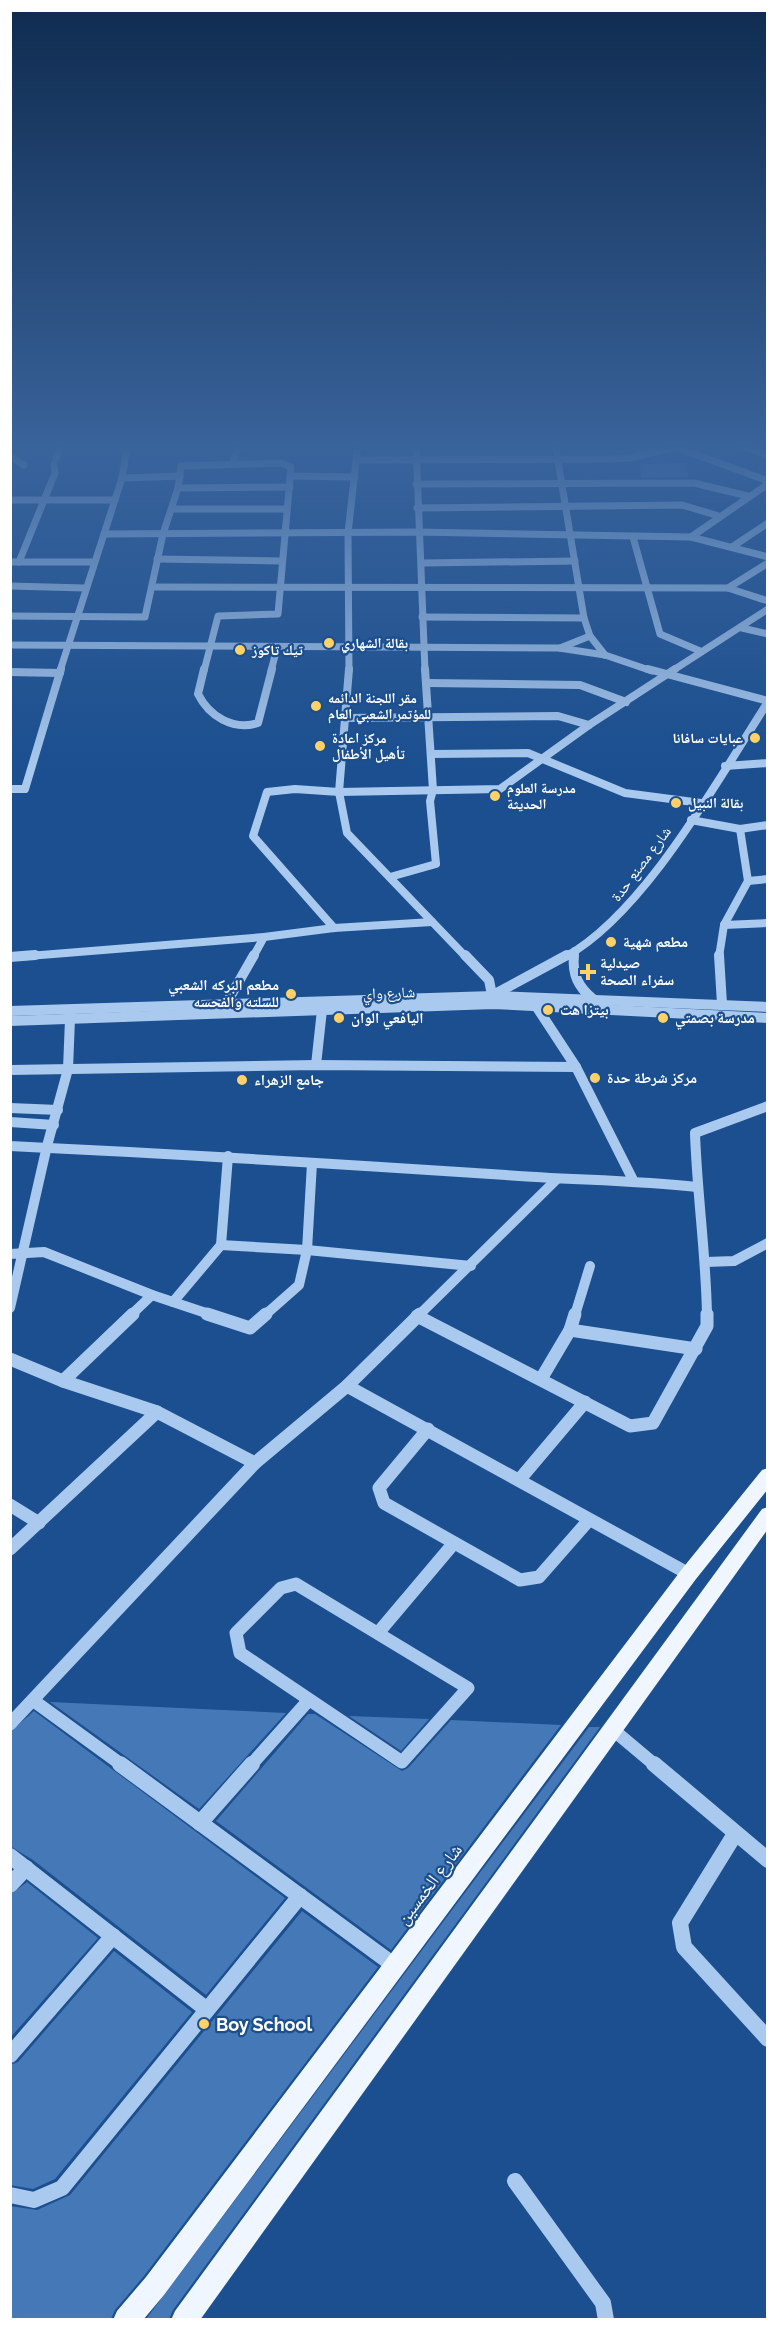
<svg xmlns="http://www.w3.org/2000/svg" width="778" height="2330" viewBox="0 0 778 2330" font-family="Raleway,'Noto Naskh Arabic',sans-serif">
	<style>
		.building { fill: #4478b7 }
		.lines { fill: none; stroke-linecap: round; stroke-linejoin: round }
		.minor-far4 { stroke: #a9c9ee; stroke-width: 7 }
		.minor-far3 { stroke: #a9c9ee; stroke-width: 8 }
		.minor-far2 { stroke: #a9c9ee; stroke-width: 10 }
		.minor-far1 { stroke: #a9c9ee; stroke-width: 13 }
		.minor { stroke: #a9c9ee; stroke-width: 16 }
		.major { fill: #f0f6ff; fill-rule: evenodd }
		.poi-dot { fill: #ffd166; stroke: #1b4f8f; stroke-width: 2 }
		.labels { text-anchor: middle; dominant-baseline: central; stroke-width: 4.5; stroke-linejoin: round; paint-order: stroke }
		.far-poi-label { font-size: 14px; font-weight: bold; fill: #fff; stroke: #1b4f8f; text-anchor: start }
		.street-label { font-size: 15px; fill: #fff; stroke: #1b4f8f }
		.poi-label { font-size: 15px; font-weight: bold; fill: #fff; stroke: #1b4f8f; text-anchor: start }
		.near-street-label { font-size: 18px; fill: #fff; stroke: #1b4f8f }
		.near-poi-label { font-size: 18px; font-weight: bold; fill: #fff; stroke: #1b4f8f; text-anchor: start }
	</style>
	<rect width="100%" height="100%" fill="#1b4f8f"/>
	<g class="building">
		<path d="M687,463L688,477L641,478L640,464Z"/>
		<path d="M50,1702L286,1713L199,1809Z"/>
		<path d="M34,1711L285,1898L206,1995L33,1860L10,1846V1732Z"/>
		<path d="M308,1714H315L402,1771L408,1768L451,1720L561,1725L391,1950L216,1821Z"/>
		<path d="M349,1716L429,1719L401,1751Z"/>
		<path d="M589,1727H600L173,2310L169,2319H146Z"/>
		<path d="M27,1882L98,1938L10,2038V1895Z"/>
		<path d="M302,1911L378,1967L144,2276L115,2310L111,2319H10V2206L37,2210L70,2195Z"/>
		<path d="M114,1951L192,2012L55,2179L33,2189L10,2185V2065L18,2062Z"/>
	</g>
	<g class="lines">
		<g class="minor-far4">
			<path d="M416,443L425,671"/>
			<path d="M555,443L584,618L590,636L605,655"/>
			<path d="M734,443L768,455"/>
			<path d="M676,447L768,481"/>
			<path d="M10,456L24,465"/>
			<path d="M56,458L63,443"/>
			<path d="M357,460L612,459L630,458L693,443"/>
			<path d="M233,463L239,443"/>
			<path d="M290,476L355,477"/>
			<path d="M122,478L180,476"/>
			<path d="M416,484L694,483L748,496"/>
			<path d="M178,488L290,487"/>
			<path d="M10,500H115"/>
			<path d="M417,508L682,505L719,516"/>
			<path d="M172,509H287"/>
			<path d="M104,534L417,532L691,537L768,557"/>
			<path d="M633,537L660,634L700,651"/>
			<path d="M691,537L768,484"/>
			<path d="M732,547L768,523"/>
			<path d="M157,559L281,561"/>
			<path d="M10,562H94"/>
			<path d="M19,562L55,473L54,464"/>
			<path d="M422,563L575,561"/>
			<path d="M10,586L85,588"/>
			<path d="M153,587L728,588L768,563"/>
			<path d="M728,588L768,601"/>
			<path d="M10,616L145,617L163,534L178,488L181,466L281,463L291,467L278,614L218,616L204,671"/>
			<path d="M422,617L584,618"/>
			<path d="M742,628L768,634"/>
			<path d="M10,645L559,648L605,655L652,671"/>
			<path d="M560,648L590,636"/>
			<path d="M60,671L122,478L128,443"/>
			<path d="M271,671L277,648"/>
			<path d="M349,671L348,533L358,443"/>
			<path d="M672,671L768,609"/>
		</g>
		<g class="minor-far3">
			<path d="M204,669L198,694C209,716 233,731 258,723L272,669"/>
			<path d="M349,669L339,792L347,833L466,957"/>
			<path d="M648,669L768,701"/>
			<path d="M10,672L60,673"/>
			<path d="M427,683L580,685L626,702"/>
			<path d="M346,718L558,716L589,725"/>
			<path d="M431,754L528,753L625,793L701,803"/>
			<path d="M725,766L768,763"/>
			<path d="M10,789H25L61,669"/>
			<path d="M691,820L740,829L768,825"/>
			<path d="M390,877L436,864L430,801L433,790L425,669"/>
			<path d="M748,881L768,879"/>
			<path d="M724,925L768,923"/>
			<path d="M334,928L253,836L267,792L295,789L339,792L500,789L589,725L675,669"/>
			<path d="M16,957L264,937"/>
			<path d="M253,957L264,937L334,928L432,922"/>
			<path d="M565,957C645,913 718,779 768,702"/>
			<path d="M574,957L575,951"/>
			<path d="M719,957L724,925L748,881L740,829"/>
		</g>
		<g class="minor-far2">
			<path d="M465,955L489,980L493,1000"/>
			<path d="M574,955C572,974 578,987 593,999"/>
			<path d="M719,955L722,1004"/>
			<path d="M10,957L35,955"/>
			<path d="M495,994L567,955"/>
			<path d="M226,1004L254,955"/>
			<path d="M536,1006L576,1067L633,1180"/>
			<path d="M10,1011L493,996L768,1007"/>
			<path d="M10,1021L493,1004L768,1018"/>
			<path d="M316,1065L322,1010"/>
			<path d="M10,1070L316,1065L576,1067"/>
			<path d="M10,1108L58,1110"/>
			<path d="M10,1122L54,1125"/>
			<path d="M10,1146C176,1154 341,1164 506,1175C570,1180 633,1180 697,1187"/>
			<path d="M221,1245L307,1250L471,1266"/>
			<path d="M10,1254L44,1252L152,1295L212,1315"/>
			<path d="M706,1262L734,1261L768,1243"/>
			<path d="M173,1302L221,1245L228,1156"/>
			<path d="M10,1308L47,1146L68,1069L70,1019"/>
			<path d="M131,1315L152,1295"/>
			<path d="M265,1315L299,1285L307,1250L312,1163"/>
			<path d="M419,1315L557,1179"/>
			<path d="M575,1315L590,1266"/>
			<path d="M707,1315C706,1254 697,1194 695,1133L768,1106"/>
		</g>
		<g class="minor-far1">
			<path d="M207,1314L250,1328L266,1314"/>
			<path d="M417,1316L630,1426L653,1423L707,1326V1314"/>
			<path d="M570,1330L696,1349"/>
			<path d="M10,1359L63,1381L157,1412L255,1463"/>
			<path d="M541,1379L570,1330L575,1314"/>
			<path d="M63,1381L133,1314"/>
			<path d="M347,1386L689,1574"/>
			<path d="M428,1429L379,1488L384,1503L520,1580L539,1577L589,1520"/>
			<path d="M520,1479L585,1402"/>
			<path d="M10,1505L39,1523"/>
			<path d="M10,1549L157,1412"/>
			<path d="M296,1584L468,1688L402,1762L240,1653L236,1633L281,1588Z"/>
			<path d="M378,1633L454,1543"/>
			<path d="M34,1701L122,1765"/>
			<path d="M10,1724L255,1463L347,1386L420,1314"/>
			<path d="M611,1728L655,1765"/>
			<path d="M251,1765L308,1701"/>
		</g>
		<g class="minor">
			<path d="M120,1764L395,1966"/>
			<path d="M654,1764L768,1860"/>
			<path d="M200,1823L252,1764"/>
			<path d="M735,1834L680,1923L684,1947L768,2039"/>
			<path d="M10,1856L206,2009"/>
			<path d="M10,1885L26,1868"/>
			<path d="M10,2055L113,1936"/>
			<path d="M515,2181L603,2303L606,2320"/>
			<path d="M10,2195L34,2200L62,2188L300,1896"/>
		</g>
		<g class="major">
			<path d="M768,1468V1489L696,1579L164,2295L143,2320H113L117,2311L146,2277L682,1569L762,1470Z"/>
			<path d="M768,1507V1529L200,2320H171L175,2311L762,1509Z"/>
		</g>
	</g>
	<linearGradient id="sky" x2="0" y2="1"><stop stop-color="#0f2b4f"/><stop offset="0.58" stop-color="#39639b"/><stop offset="1" stop-color="#39639b" stop-opacity="0"/></linearGradient>
	<rect width="778" height="769" fill="url(#sky)"/>
	<g class="poi-dot">
		<circle cx="329" cy="643" r="6"/>
		<circle cx="240" cy="650" r="6"/>
		<circle cx="316" cy="706" r="6"/>
		<circle cx="755" cy="738" r="6"/>
		<circle cx="320" cy="746" r="6"/>
		<circle cx="495" cy="796" r="6"/>
		<circle cx="676" cy="803" r="6"/>
		<circle cx="611" cy="942" r="6"/>
		<path d="M585 963h6v6h6v6h-6v6h-6v-6h-6v-6h6z"/>
		<circle cx="291" cy="994" r="6"/>
		<circle cx="548" cy="1010" r="6"/>
		<circle cx="339" cy="1018" r="6"/>
		<circle cx="663" cy="1018" r="6"/>
		<circle cx="595" cy="1078" r="6"/>
		<circle cx="242" cy="1080" r="6"/>
		<circle cx="204" cy="2024" r="6"/>
	</g>
	<g class="labels">
		<g class="far-poi-label">
			<text x="341" y="643">بقالة الشهاري</text>
			<text x="252" y="650">تيك تاكوز</text>
			<text x="328" y="698">مقر اللجنة الدائمه<tspan x="328" dy="16">للمؤتمر الشعبي العام</tspan></text>
			<text x="332" y="738">مركز اعادة<tspan x="332" dy="16">تأهيل الأطفال</tspan></text>
			<text x="743" y="738" text-anchor="end">عبايات سافانا</text>
			<text x="507" y="788">مدرسة العلوم<tspan x="507" dy="16">الحديثة</tspan></text>
			<text x="688" y="803">بقالة النبيل</text>
		</g>
		<g class="street-label">
			<text transform="translate(641 864) rotate(-53)">شارع مصنع حدة</text>
			<text transform="translate(389 993) rotate(-2)">شارع واي</text>
		</g>
		<g class="poi-label">
			<text x="623" y="942">مطعم شهية</text>
			<text x="600" y="963">صيدلية<tspan x="600" dy="17">سفراء الصحة</tspan></text>
			<text x="279" y="985" text-anchor="end">مطعم البركه الشعبي<tspan x="279" dy="17">للسلته والفحسه</tspan></text>
			<text x="560" y="1010">بيتزا هت</text>
			<text x="351" y="1018">اليافعي الوان</text>
			<text x="675" y="1018">مدرسة بصمتي</text>
			<text x="607" y="1078">مركز شرطة حدة</text>
			<text x="254" y="1080">جامع الزهراء</text>
		</g>
		<g class="near-street-label">
			<text transform="translate(429 1884) rotate(-53)">شارع الخمسين</text>
		</g>
		<g class="near-poi-label">
			<text x="216" y="2024">Boy School</text>
		</g>
	</g>
	<rect width="778" height="2330" fill="none" stroke="#ffffff" stroke-width="24"/>
</svg>
